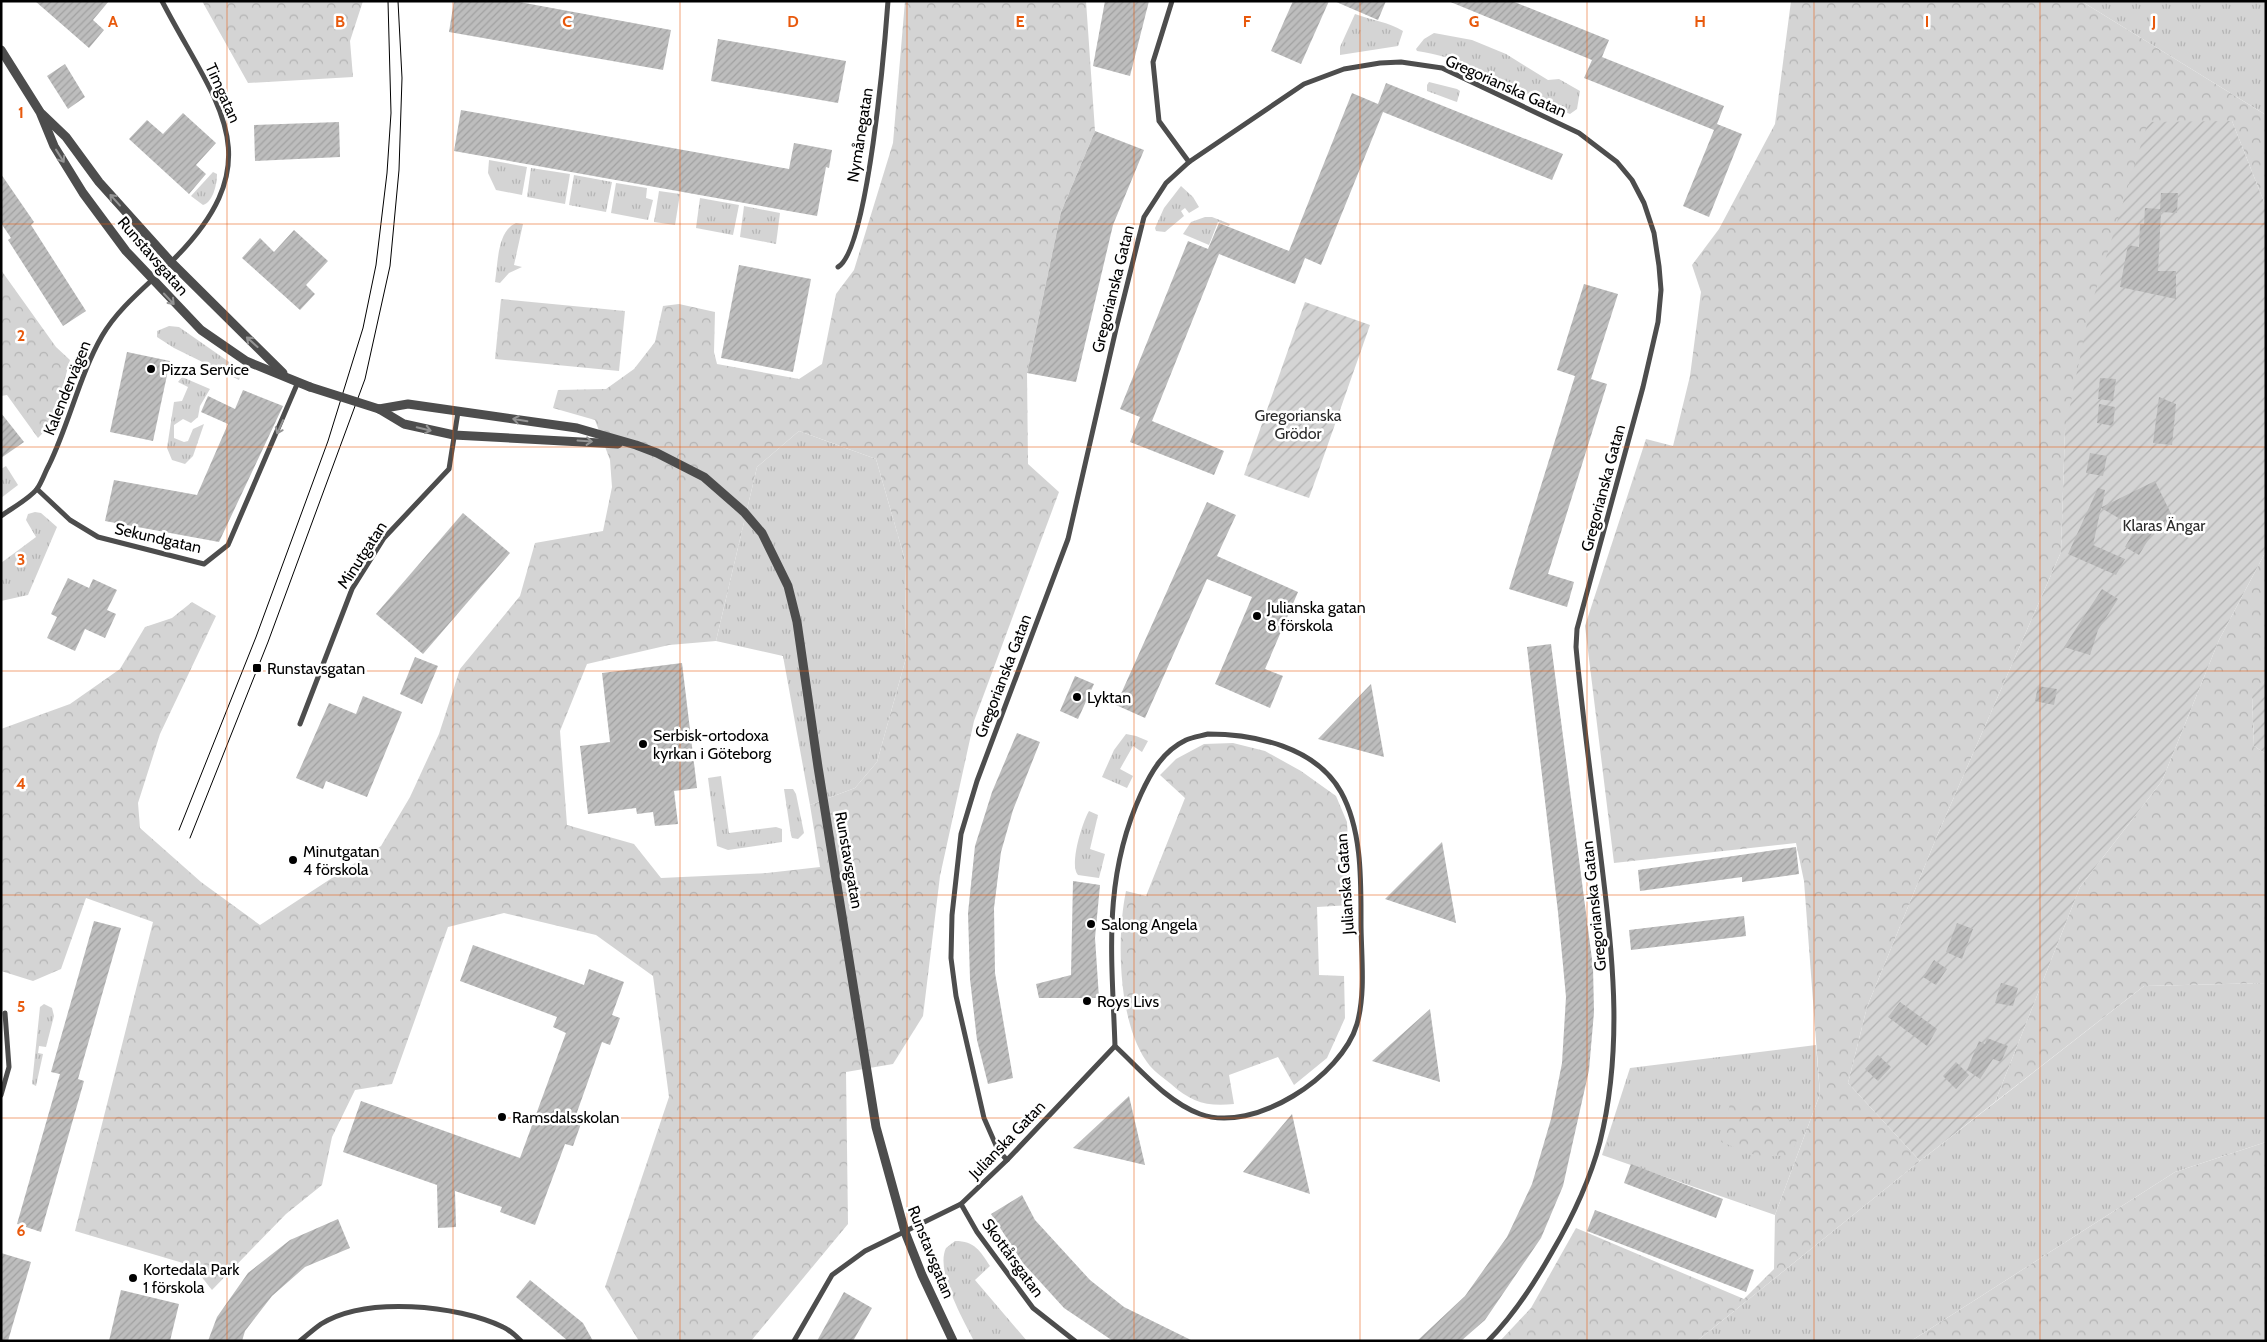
<svg xmlns="http://www.w3.org/2000/svg" width="2267" height="1342" viewBox="0 0 2267 1342" font-family="Cabin,sans-serif">
	<style>
		.grass { fill: url(#grass-tufts) }
		.forest { fill: url(#forest-crowns); fill-rule: evenodd }
		.garden { fill: url(#garden-furrows) }
		.building { fill: url(#building-hatch) }
		.lines { fill: none; stroke-linecap: round; stroke-linejoin: round }
		.minor { stroke: #4d4d4d; stroke-width: 5 }
		.tertiary { stroke: #4d4d4d; stroke-width: 9 }
		.tram { stroke: #000; stroke-width: 1 }
		.tertiary-bridge { stroke: #4d4d4d; stroke-width: 9 }
		.oneway { stroke: #949494 }
		.grid { fill: none; stroke: #e8590c; stroke-width: 1; stroke-opacity: 0.55 }
		.poi-dot { fill: #000; stroke: #fff; stroke-width: 2 }
		.labels { text-anchor: middle; dominant-baseline: central; stroke-width: 5; stroke-linejoin: round; paint-order: stroke }
		.street-label { font-size: 16px; fill: #000; stroke: #fff }
		.poi-label { font-size: 16px; fill: #000; stroke: #fff; text-anchor: start }
		.park-label { font-size: 16px; fill: #2b2b2b; stroke: #fff }
		.grid-label { font-size: 16px; text-anchor: middle; font-weight: bold; fill: #e8590c; stroke: #fff; stroke-width: 5; stroke-linejoin: round; paint-order: stroke }
	</style>
	<defs>
		<pattern id="grass-tufts" width="24" height="20" patternUnits="userSpaceOnUse" patternTransform="scale(1.25)"><rect width="24" height="20" fill="#d4d4d4"/><path d="M3 7l-1-3M5 7V3M7 7l1-3M15 17l-1-3M17 17v-4M19 17l1-3" fill="none" stroke="#b4b4b4"/></pattern>
		<pattern id="forest-crowns" width="20" height="18" patternUnits="userSpaceOnUse" patternTransform="scale(1.25)"><rect width="20" height="18" fill="#d4d4d4"/><path d="M2 6a3 3 0 1 1 6 0M12 15a3 3 0 1 1 6 0" fill="none" stroke="#b4b4b4"/></pattern>
		<pattern id="garden-furrows" width="10" height="10" patternUnits="userSpaceOnUse" patternTransform="scale(1.25)"><rect width="10" height="10" fill="#d4d4d4"/><path d="M-1 1l2-2M0 10L10 0M9 11l2-2" fill="none" stroke="#b4b4b4"/></pattern>
		<pattern id="building-hatch" width="6" height="6" patternUnits="userSpaceOnUse" patternTransform="scale(1.25)"><rect width="6" height="6" fill="#bdbdbd"/><path d="M-1 1l2-2M0 6l6-6M5 7l2-2" fill="none" stroke="#a1a1a1"/></pattern>
	</defs>
	<rect width="100%" height="100%" fill="#fff"/>
	<g class="grass">
		<path d="M2081,1H2266V115Z"/>
		<path d="M1355,14C1371,20 1389,22 1403,31L1398,46L1340,55V47Z"/>
		<path d="M1434,33L1472,40L1506,54L1548,80L1559,79L1580,91L1577,109L1570,114C1518,93 1474,59 1417,51L1416,49L1424,39Z"/>
		<path d="M1429,82L1457,89L1460,91L1457,102L1454,101L1427,91V85Z"/>
		<path d="M489,160L527,167L522,195L496,190L488,173Z"/>
		<path d="M531,168L570,174L565,204L527,197Z"/>
		<path d="M213,172L217,174C217,184 213,202 203,205L191,196Z"/>
		<path d="M574,175L612,182L606,212L569,205Z"/>
		<path d="M616,183L647,188L646,198L653,200L648,220L611,213Z"/>
		<path d="M1181,186L1193,197L1199,207L1189,213L1185,208L1181,211L1184,216L1165,232L1156,231L1155,228L1164,208Z"/>
		<path d="M659,191L680,194L675,225L654,222Z"/>
		<path d="M700,198L739,205L733,235L696,228Z"/>
		<path d="M744,206L780,213L776,244L740,237Z"/>
		<path d="M1205,217H1212L1230,224L1229,226L1218,222L1209,245L1183,234L1191,222Z"/>
		<path d="M516,223L523,224L514,265L522,267L509,273L500,283L495,282C498,264 497,231 516,223Z"/>
		<path d="M169,326L179,327L242,371L239,380L174,348L157,337V331Z"/>
		<path d="M182,377L210,389L200,406L198,417L191,423L183,419L174,425V438L184,442L188,441L193,429L204,424L193,456L185,464L172,460L167,448L174,402L182,401L188,387L178,382Z"/>
		<path d="M799,431L876,459L905,560L906,658L877,762L855,788L810,805L783,656L716,641L757,467Z"/>
		<path d="M6,466L18,485L1,498V469Z"/>
		<path d="M35,512L41,513L57,527L28,595L1,601V563L36,537L26,520L28,514Z"/>
		<path d="M1126,734L1136,736L1148,741L1142,752L1133,746L1120,769L1133,776L1127,788L1102,777L1114,750Z"/>
		<path d="M721,776L729,833L776,827L782,829V842L728,850L717,846L708,778Z"/>
		<path d="M784,789H793L796,794L804,833L798,839L792,838L791,835Z"/>
		<path d="M1089,811L1098,815L1090,849L1105,854L1099,878L1078,875C1069,865 1082,823 1089,811Z"/>
		<path d="M2266,983V1142L2175,1172L1911,1341H1697L1920,1161L2144,986Z"/>
		<path d="M44,1004L52,1008L54,1016L46,1047L39,1046L38,1053L43,1054L36,1086L32,1084L40,1007Z"/>
		<path d="M1816,1045L1820,1094L1775,1215L1602,1155L1630,1068Z"/>
		<path d="M955,1241C975,1241 980,1251 990,1266L975,1280L1027,1341H974C963,1319 935,1271 946,1248Z"/>
	</g>
	<g class="forest">
		<path d="M202,1H363L350,41L353,77L248,83Z"/>
		<path d="M905,1H1086L1095,131L1061,212L1027,373L1028,464L1059,492L974,721L940,876L923,1016L893,1064L846,1072L848,1224L751,1341H639L605,1287L669,1097L653,976L596,935L504,913L448,927L392,1084L355,1090L332,1137L322,1185L286,1214L212,1290L193,1266L75,1231L153,922L86,898L61,969L33,981L1,971V729L70,704L120,669L145,627L172,618L192,602L216,616L160,734L138,803L140,828L201,882L260,925L381,846L410,797L439,734L460,669L520,596L535,543L603,531L612,487L610,460L595,420L553,408L558,390L606,389L634,369L655,342L663,306L679,304L715,312L714,352L717,364L799,379L822,364L836,294L854,270L893,143ZM799,431L876,459L905,560L906,658L877,762L855,788L810,805L820,867L767,873L661,878L634,844L567,825L560,731L587,664L669,645L716,641L757,467Z"/>
		<path d="M1791,1H2081L2266,115V207L2232,121L2065,430L2061,552L1937,836L1867,1007L1848,1083L1920,1161L1697,1341H1500L1531,1308L1576,1228L1744,1299L1774,1269L1775,1215L1820,1094L1804,881L1796,843L1614,863L1585,626L1646,439L1673,446L1690,376L1701,292L1692,265L1719,229L1775,124Z"/>
		<path d="M1,270L56,347L70,360L53,422L38,438L7,395L1,396Z"/>
		<path d="M501,299L625,311L619,371L495,359Z"/>
		<path d="M2266,551V680L2252,696L2254,746L2266,754V983L2144,986L1995,1102L2080,887L2162,781L2219,640Z"/>
		<path d="M1233,743L1265,751L1301,771L1336,796L1347,822L1351,905L1317,907L1319,975L1344,976L1345,1018L1327,1058L1294,1085L1278,1057L1229,1075L1234,1104C1207,1107 1191,1102 1171,1084C1164,1078 1156,1073 1150,1066C1118,1027 1116,939 1126,891L1146,896L1185,798L1160,775L1176,759L1204,744Z"/>
		<path d="M1731,1099L1759,1101L1801,1127L1792,1155L1760,1157L1721,1142Z"/>
		<path d="M2266,1142V1341H1911L2175,1172Z"/>
	</g>
	<g class="garden">
		<path d="M2232,121L2266,207V551L2219,640L2162,781L2080,887L1995,1102L1920,1161L1848,1083L1867,1007L1937,836L2061,552L2065,430L2090,309L2148,122Z"/>
		<path d="M1305,302L1370,325L1309,498L1244,475Z"/>
		<path d="M2266,680V754L2254,746L2252,695Z"/>
	</g>
	<g class="building">
		<path d="M35,1H109L93,20L104,30L89,48Z"/>
		<path d="M454,1H514L671,30L663,70L449,32Z"/>
		<path d="M1105,1H1149L1130,76L1093,66Z"/>
		<path d="M1293,1H1329L1301,64L1271,51Z"/>
		<path d="M1334,1H1386L1378,20Z"/>
		<path d="M1448,1H1512L1609,40L1602,57L1724,106L1717,124L1742,134L1709,217L1683,206L1714,130L1584,78L1592,60Z"/>
		<path d="M718,39L846,61L838,103L711,81Z"/>
		<path d="M65,64L85,97L68,109L47,76Z"/>
		<path d="M1386,83L1563,154L1552,180L1383,112L1321,265L1305,258L1295,284L1219,254L1152,421L1224,451L1214,475L1130,442L1140,417L1120,409L1188,241L1208,249L1219,223L1289,251L1352,93L1378,104Z"/>
		<path d="M461,110L789,169L794,143L832,150L829,168L826,167L817,216L454,151Z"/>
		<path d="M183,113L216,143L196,165L206,174L189,194L129,139L147,120L163,134Z"/>
		<path d="M339,122L340,157L255,161L254,125Z"/>
		<path d="M1095,131L1144,150L1113,225L1076,382L1027,373L1061,212Z"/>
		<path d="M1,174L34,222L31,225L86,311L63,326L8,240L11,238L1,223Z"/>
		<path d="M2161,193H2178L2177,213L2161,212L2158,271H2176V299L2120,287L2128,245L2139,247L2140,224H2144L2145,208L2160,209Z"/>
		<path d="M294,230L328,261L306,285L315,294L300,310L242,258L260,238L274,252Z"/>
		<path d="M739,265L811,279L793,372L721,358Z"/>
		<path d="M1584,284L1618,294L1591,379L1607,384L1548,574L1574,582L1567,607L1509,589L1575,376L1557,370Z"/>
		<path d="M127,352L170,361L153,441L110,432Z"/>
		<path d="M2100,378L2116,379L2113,401L2098,399Z"/>
		<path d="M243,390L283,406L219,542L105,521L114,480L197,495L228,424L201,412L208,396L235,409Z"/>
		<path d="M2159,397L2176,404L2172,445L2153,443Z"/>
		<path d="M2099,404L2115,407L2113,426L2097,423Z"/>
		<path d="M1,413L24,442L1,458Z"/>
		<path d="M2090,453L2107,456L2103,476L2086,473Z"/>
		<path d="M2155,481L2182,536L2159,522L2139,555L2125,547L2136,528L2101,508L2093,545L2125,559L2116,575L2068,554L2098,488L2105,490L2102,507Z"/>
		<path d="M1207,502L1236,515L1217,556L1298,592L1265,669L1283,676L1270,708L1215,684L1252,597L1207,579L1145,718L1116,705Z"/>
		<path d="M463,513L510,553L423,654L376,614Z"/>
		<path d="M68,578L89,588L93,579L117,590L107,610L116,614L105,638L85,629L75,651L47,638L57,617L51,614Z"/>
		<path d="M2102,589L2118,599L2098,630L2090,655L2064,647Z"/>
		<path d="M1551,644L1593,967L1594,1012L1589,1070L1563,1186L1541,1238L1485,1320L1461,1341H1417L1465,1296L1507,1237L1532,1184L1551,1119L1562,1063L1566,997L1558,912L1527,647Z"/>
		<path d="M415,657L438,666L422,704L400,694Z"/>
		<path d="M682,663L697,788L674,791L678,824L655,826L653,812L637,814L636,808L588,814L580,746L610,742L602,673Z"/>
		<path d="M1075,676L1094,684L1078,719L1060,711Z"/>
		<path d="M1371,684L1384,757L1318,739Z"/>
		<path d="M2038,686L2057,689L2054,705L2035,701Z"/>
		<path d="M363,696L402,712L367,797L326,781L323,789L296,778L329,703L356,714Z"/>
		<path d="M1017,733L1040,742L1013,810L1001,852L994,908L995,973L1013,1078L988,1084L977,1040L970,979L968,913L975,846L992,792Z"/>
		<path d="M1442,842L1456,923L1385,899Z"/>
		<path d="M1796,847L1799,874L1742,882V877L1640,891L1638,870Z"/>
		<path d="M1073,881L1100,885L1095,938L1099,998H1039L1036,984L1071,975Z"/>
		<path d="M1744,916L1746,936L1631,950L1629,930Z"/>
		<path d="M94,921L121,928L78,1079L84,1081L41,1232L17,1224L60,1074L51,1072Z"/>
		<path d="M1957,923L1973,929L1962,959L1946,952Z"/>
		<path d="M473,945L584,985L589,969L624,982L612,1015L620,1018L610,1045L602,1042L576,1115L583,1118L573,1146L565,1144L535,1225L500,1212L502,1207L455,1191L456,1227L438,1228L437,1185L343,1152L361,1101L520,1158L566,1033L553,1027L557,1017L460,981Z"/>
		<path d="M1934,960L1947,969L1936,985L1923,977Z"/>
		<path d="M2001,983L2018,988L2013,1006L1995,1003Z"/>
		<path d="M1900,1002L1937,1029L1927,1046L1888,1017Z"/>
		<path d="M1430,1009L1440,1082L1372,1061Z"/>
		<path d="M1987,1038L2008,1046L2001,1062L1993,1059L1980,1079L1967,1070L1979,1041L1985,1044Z"/>
		<path d="M1878,1055L1891,1067L1878,1081L1865,1069Z"/>
		<path d="M1956,1062L1969,1075L1956,1089L1943,1076Z"/>
		<path d="M1129,1096L1145,1165L1073,1148Z"/>
		<path d="M1292,1114L1310,1194L1243,1172Z"/>
		<path d="M1631,1164L1723,1199L1716,1218L1624,1183Z"/>
		<path d="M1022,1195L1035,1220L1090,1280L1124,1307L1193,1341H1113L1064,1308L1023,1263L991,1214Z"/>
		<path d="M1595,1210L1754,1270L1746,1292L1587,1231Z"/>
		<path d="M338,1219L350,1248L305,1267L272,1296L245,1331L242,1341H208L217,1317L248,1273L290,1240Z"/>
		<path d="M1,1253L31,1262L8,1341H1Z"/>
		<path d="M530,1280L583,1323L593,1341H568L516,1297Z"/>
		<path d="M121,1290L179,1304L170,1341H109Z"/>
		<path d="M844,1292L872,1308L853,1341H817Z"/>
	</g>
	<g class="lines">
		<g class="minor">
			<path d="M1172,1L1153,62L1159,121L1189,162"/>
			<path d="M838,267C868,250 885,42 888,1"/>
			<path d="M37,489L70,520L98,537L204,564L228,545L298,382"/>
			<path d="M1,516C12,508 29,499 37,489C42,482 45,472 49,465C69,424 80,374 102,336C120,305 152,282 177,256C274,156 214,102 162,1"/>
			<path d="M300,724L352,589L384,538L449,469L458,412"/>
			<path d="M1208,734C1255,734 1316,747 1341,792C1362,830 1361,880 1361,922C1361,955 1366,992 1357,1024C1342,1076 1254,1134 1200,1114C1167,1102 1140,1069 1115,1046C1112,957 1102,879 1141,794C1151,772 1163,751 1186,740C1193,737 1201,736 1208,734Z"/>
			<path d="M1,1095L9,1067L5,1013"/>
			<path d="M1007,1160L998,1150L984,1118L956,996L951,958L952,915L961,834L977,781L1068,539L1116,329L1144,217L1166,183L1189,162L1304,84L1344,69L1380,63L1401,62L1442,68L1579,133L1617,162L1632,180L1644,203L1654,233L1659,266L1661,290L1658,322L1643,387L1577,629L1576,647C1583,723 1594,799 1603,875C1614,965 1622,1053 1600,1142C1590,1180 1572,1218 1552,1252C1534,1284 1514,1315 1488,1341"/>
			<path d="M961,1204L977,1232L1033,1308L1075,1341"/>
			<path d="M300,1341C307,1335 314,1329 321,1324C366,1296 457,1305 503,1327C510,1330 516,1336 521,1341"/>
			<path d="M794,1341L832,1275L865,1251L961,1204L1007,1160L1115,1046"/>
		</g>
		<g class="tertiary">
			<path d="M1,50L40,112L54,146L83,193L126,251L201,330L246,361L310,387"/>
			<path d="M42,114L66,137L99,182L171,262L283,373"/>
			<path d="M379,409L408,404L577,428L636,445L657,453L704,477L744,512L762,533L788,586L797,622L818,767L876,1127L905,1232L922,1275L953,1341"/>
			<path d="M379,409L404,424L454,435L618,444"/>
		</g>
		<g class="tram">
			<path d="M179,830L256,637L328,441L363,328L376,265L387,173L391,113L388,1"/>
			<path d="M190,838L268,642L365,379L390,266L399,170L402,78L398,1"/>
		</g>
		<path class="tertiary-bridge" d="M310,387L379,409"/>
	</g>
	<defs><path id="oneway-shaft" d="M-6 0H5M1.5-3L5.5 0L1.5 3" fill="none" stroke-width="1.6" stroke-linecap="round" stroke-linejoin="round" transform="scale(1.25)"/></defs>
	<g class="oneway">
		<use href="#oneway-shaft" transform="translate(60 156) rotate(58)"/>
		<use href="#oneway-shaft" transform="translate(115 200) rotate(-132)"/>
		<use href="#oneway-shaft" transform="translate(169 299) rotate(47)"/>
		<use href="#oneway-shaft" transform="translate(252 342) rotate(-138)"/>
		<use href="#oneway-shaft" transform="translate(520 420) rotate(-171)"/>
		<use href="#oneway-shaft" transform="translate(280 427) rotate(114)"/>
		<use href="#oneway-shaft" transform="translate(424 429) rotate(13)"/>
		<use href="#oneway-shaft" transform="translate(585 441) rotate(4)"/>
	</g>
	<path class="grid" d="M227,1V1341M453,1V1341M680,1V1341M907,1V1341M1134,1V1341M1360,1V1341M1587,1V1341M1814,1V1341M2040,1V1341M1,224H2266M1,447H2266M1,671H2266M1,895H2266M1,1118H2266"/>
	<g class="poi-dot">
		<circle cx="151" cy="369" r="5"/>
		<circle cx="1257" cy="616" r="5"/>
		<rect x="252" y="663" width="10" height="10" rx="2.5"/>
		<circle cx="1077" cy="697" r="5"/>
		<circle cx="643" cy="744" r="5"/>
		<circle cx="293" cy="860" r="5"/>
		<circle cx="1091" cy="924" r="5"/>
		<circle cx="1087" cy="1001" r="5"/>
		<circle cx="502" cy="1117" r="5"/>
		<circle cx="133" cy="1278" r="5"/>
	</g>
	<g class="labels">
		<g class="street-label">
			<text transform="translate(1506 86) rotate(24)">Gregorianska Gatan</text>
			<text transform="translate(223 93) rotate(66)">Timgatan</text>
			<text transform="translate(860 135) rotate(-81)">Nymånegatan</text>
			<text transform="translate(153 256) rotate(49)">Runstavsgatan</text>
			<text transform="translate(1113 289) rotate(-76)">Gregorianska Gatan</text>
			<text transform="translate(67 388) rotate(-68)">Kalendervägen</text>
			<text transform="translate(1603 488) rotate(-75)">Gregorianska Gatan</text>
			<text transform="translate(158 538) rotate(13)">Sekundgatan</text>
			<text transform="translate(362 555) rotate(-57)">Minutgatan</text>
			<text transform="translate(1003 676) rotate(-69)">Gregorianska Gatan</text>
			<text transform="translate(849 860) rotate(80)">Runstavsgatan</text>
			<text transform="translate(1345 884) rotate(-94)">Julianska Gatan</text>
			<text transform="translate(1594 906) rotate(-96)">Gregorianska Gatan</text>
			<text transform="translate(1007 1140) rotate(-46)">Julianska Gatan</text>
			<text transform="translate(931 1252) rotate(68)">Runstavsgatan</text>
			<text transform="translate(1013 1258) rotate(54)">Skottårsgatan</text>
		</g>
		<g class="poi-label">
			<text x="161" y="369">Pizza Service</text>
			<text x="1267" y="607">Julianska gatan<tspan x="1267" dy="18">8 förskola</tspan></text>
			<text x="267" y="668">Runstavsgatan</text>
			<text x="1087" y="697">Lyktan</text>
			<text x="653" y="735">Serbisk-ortodoxa<tspan x="653" dy="18">kyrkan i Göteborg</tspan></text>
			<text x="303" y="851">Minutgatan<tspan x="303" dy="18">4 förskola</tspan></text>
			<text x="1101" y="924">Salong Angela</text>
			<text x="1097" y="1001">Roys Livs</text>
			<text x="512" y="1117">Ramsdalsskolan</text>
			<text x="143" y="1269">Kortedala Park<tspan x="143" dy="18">1 förskola</tspan></text>
		</g>
		<g class="park-label">
			<text x="1298" y="415">Gregorianska<tspan x="1298" dy="18">Grödor</tspan></text>
			<text x="2164" y="525">Klaras Ängar</text>
		</g>
	</g>
	<g class="grid-label">
		<text x="113" y="27">A</text>
		<text x="340" y="27">B</text>
		<text x="567" y="27">C</text>
		<text x="793" y="27">D</text>
		<text x="1020" y="27">E</text>
		<text x="1247" y="27">F</text>
		<text x="1474" y="27">G</text>
		<text x="1700" y="27">H</text>
		<text x="1927" y="27">I</text>
		<text x="2154" y="27">J</text>
		<text x="21" y="118">1</text>
		<text x="21" y="341">2</text>
		<text x="21" y="565">3</text>
		<text x="21" y="789">4</text>
		<text x="21" y="1012">5</text>
		<text x="21" y="1236">6</text>
	</g>
	<rect width="2267" height="1342" fill="none" stroke="#000000" stroke-width="5"/>
</svg>
